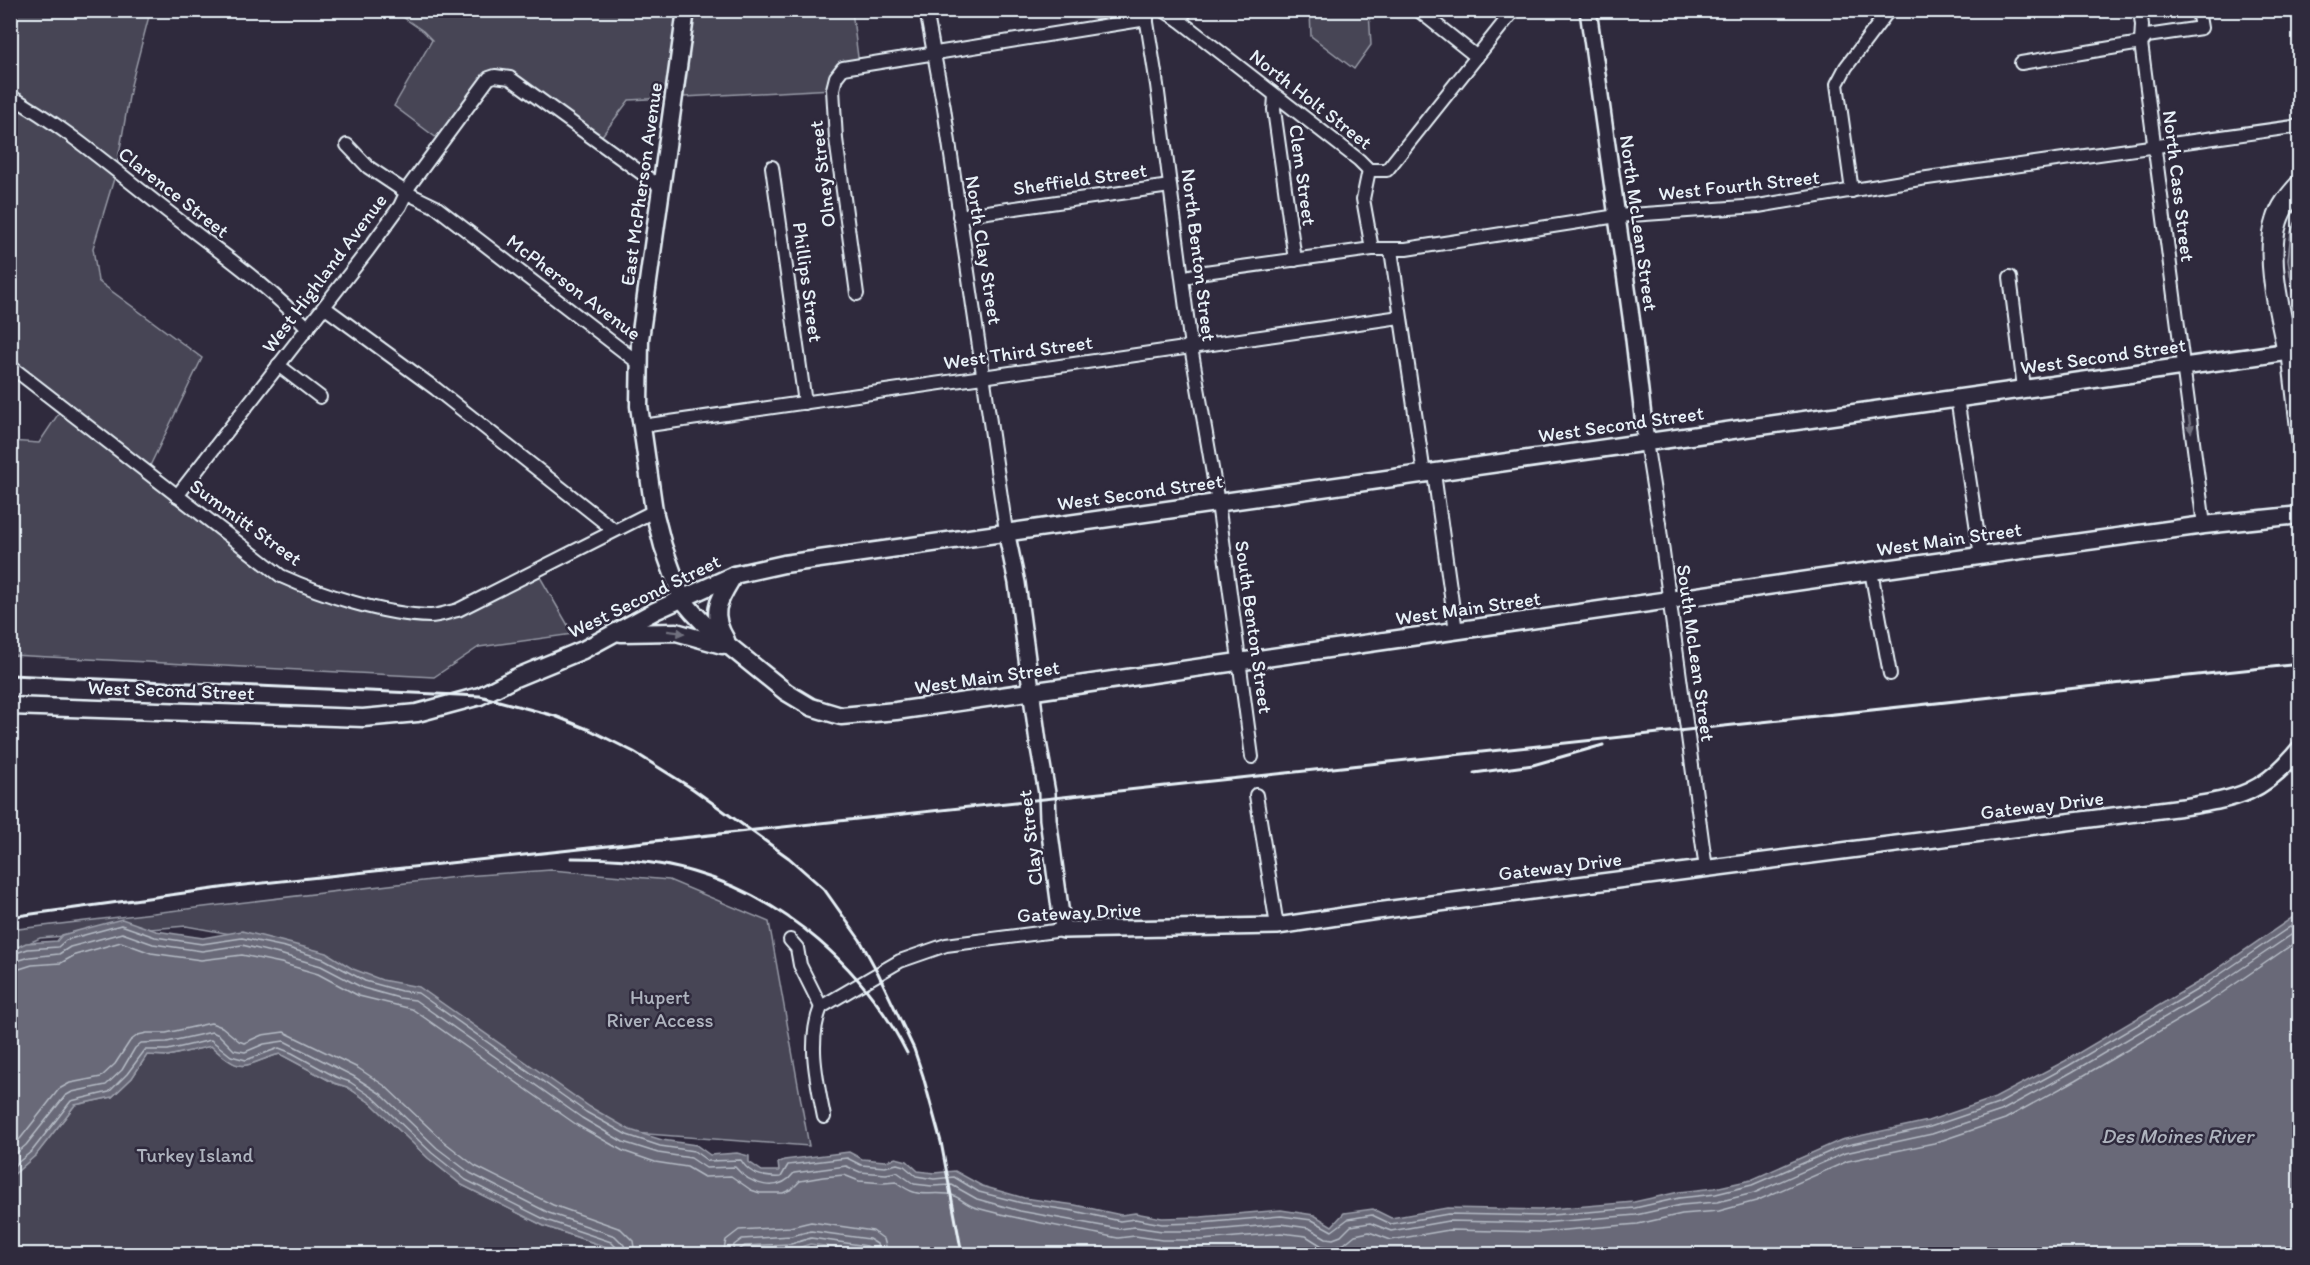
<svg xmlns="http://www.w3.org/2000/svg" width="2310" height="1265" viewBox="0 0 2310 1265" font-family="Itim,sans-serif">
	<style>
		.green { fill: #464455; stroke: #979aa6; stroke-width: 1.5 }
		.water { fill: #696978; stroke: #9c9fab; stroke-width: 1.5 }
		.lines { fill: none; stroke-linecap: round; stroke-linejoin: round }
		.shore { stroke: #b5bbc5; stroke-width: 1.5 }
		.minor-casing { stroke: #e8f1f8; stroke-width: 16 }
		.tertiary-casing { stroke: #e8f1f8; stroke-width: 20 }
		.secondary-casing { stroke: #e8f1f8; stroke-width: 21 }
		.trunk-casing { stroke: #e8f1f8; stroke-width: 24 }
		.minor { stroke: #2f2a3d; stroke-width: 12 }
		.tertiary { stroke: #2f2a3d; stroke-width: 15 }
		.secondary { stroke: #2f2a3d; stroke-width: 16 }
		.trunk { stroke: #2f2a3d; stroke-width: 20 }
		.rail { stroke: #e8f1f8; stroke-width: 3 }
		.oneway { fill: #70707e }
		.labels { text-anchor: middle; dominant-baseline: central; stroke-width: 5; stroke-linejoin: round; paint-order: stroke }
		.street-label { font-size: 20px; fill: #e8f1f8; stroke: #2f2a3d }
		.park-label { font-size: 20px; fill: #afb4bf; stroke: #2f2a3d }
		.water-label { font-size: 21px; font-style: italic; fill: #afb4be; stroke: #2f2a3d }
	</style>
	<rect width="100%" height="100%" fill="#2f2a3d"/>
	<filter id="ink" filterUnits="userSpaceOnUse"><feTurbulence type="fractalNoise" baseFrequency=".0167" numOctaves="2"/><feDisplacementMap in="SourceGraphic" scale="12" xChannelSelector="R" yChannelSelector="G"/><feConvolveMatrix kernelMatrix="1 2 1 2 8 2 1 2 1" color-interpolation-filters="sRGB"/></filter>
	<g filter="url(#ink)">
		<g class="green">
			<path d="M11,11H153L149,16L131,85L116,172L93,248L98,281L202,358L147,472L221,531L312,590L432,616L536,570L573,634L479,647L434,677L11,655L10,441L39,443L63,407L11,366Z"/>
			<path d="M394,11H852L859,65L843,68L833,89L629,100L598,141L495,76L442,142L394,106L432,40L423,31Z"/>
			<path d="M1310,11H1369L1371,45L1354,69L1311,36Z"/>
			<path d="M2299,214V331L2288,260L2291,232Z"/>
			<path d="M551,870L669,880L769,922L809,1146L634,1133L275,942L186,926L40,938L11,951L10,930L465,876Z"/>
			<path d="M211,1046C244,1077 243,1064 280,1054L334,1083L347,1087L372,1104L428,1158L462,1185L544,1226L609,1248L614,1254H11L10,1177L36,1155L75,1105L112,1097L132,1078L147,1055L168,1056Z"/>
			<path d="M810,1244L880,1254H708L792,1250Z"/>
		</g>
		<path class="water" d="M2299,913V1254H880L810,1244L792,1250L708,1254H614L609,1248L544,1226L462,1185L428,1158L372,1104L347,1087L334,1083L280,1054C242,1064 245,1077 211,1046L168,1056L147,1055L132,1078L112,1097L75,1105L36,1155L11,1177V950L26,943L57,941L62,935L122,919L156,931L203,938L242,931L327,953L353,969L382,980L419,987L590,1107L630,1130L662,1140L696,1145L710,1155L737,1153L749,1156V1162L762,1171H779L778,1163L784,1160L849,1152L862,1159L885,1161L896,1158L907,1161L918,1171L934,1173L955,1171L982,1186L1024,1198L1075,1205L1121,1215L1135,1213L1162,1218L1201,1217L1281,1210L1314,1215L1332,1226L1344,1213L1373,1209L1391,1218L1447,1208L1539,1210L1634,1202L1679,1192L1715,1188L1751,1180L1841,1140L1928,1121L1995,1098L2065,1061L2197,983Z"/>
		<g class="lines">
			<g class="shore">
				<path d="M10,955L28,949L58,947L66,940L121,925L155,937L202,944L242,938L285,947L324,959L365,981L401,991L418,993L586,1112L627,1135L660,1146L694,1151L708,1161L741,1160C749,1175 764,1178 781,1177L788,1165L847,1158L861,1165L885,1167L897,1164L904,1166L916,1176L934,1179L954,1177L979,1192L1022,1203L1074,1211L1120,1221L1135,1219L1162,1224L1201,1223L1281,1216L1312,1220L1332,1231L1348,1219L1372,1215L1391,1224L1448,1214L1540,1216L1635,1208L1679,1198L1716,1194L1752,1185L1843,1146L1930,1127L1998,1104L2068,1066L2200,988L2300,920"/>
				<path d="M10,963L30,957L59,954L70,947L122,933L153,944L202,951L242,945L283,955L321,966L363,988L399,998L415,1000L582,1118L623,1142L658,1153L691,1158L706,1168L735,1167C750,1185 778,1194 794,1173L846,1166L860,1172L886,1174L897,1172L914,1184L932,1186L952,1185L977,1199L1020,1211L1119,1229L1135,1227L1162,1231H1202L1281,1224L1309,1228L1326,1238L1333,1239L1341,1236L1351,1226L1370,1223L1391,1231L1448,1221L1541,1223L1636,1215L1681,1205L1717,1202L1754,1193L1845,1153L1932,1134L2001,1111L2072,1072L2204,994L2300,929"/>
				<path d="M10,972L32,965L61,963L75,955L121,942L151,953L201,960L242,955L281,963L318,974L359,996L412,1009L577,1125L623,1151L655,1162L687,1167L704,1177L731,1176L751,1190L760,1193H783L792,1189L800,1181L823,1177L844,1175L859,1181L884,1183L896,1182C919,1199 922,1192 948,1194C958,1195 967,1206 977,1208C1023,1221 1071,1228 1118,1238L1135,1236L1162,1240H1202L1281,1233L1306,1236L1322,1246L1333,1248L1344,1244L1355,1235L1369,1232L1391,1240L1449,1230L1541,1232L1638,1224L1682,1214L1719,1211L1756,1201L1848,1161L1934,1143L2005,1119L2076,1080L2209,1002L2300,939"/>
				<path d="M10,1147L20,1139L59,1089L70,1083L101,1077L115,1064L130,1041L138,1035L147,1033H166L211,1023L222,1027L239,1041L244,1043L262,1035L284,1032L358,1068L385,1086L443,1141L475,1166L553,1205L621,1229L633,1241L635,1254"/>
				<path d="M10,1159L26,1145L65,1096L72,1092L106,1085L122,1070L135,1048L141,1043L167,1042L212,1032L219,1035L234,1050L245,1052L264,1044L284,1041L353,1076L381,1094L437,1148L470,1173L549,1213L615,1236L624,1245L626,1254"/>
				<path d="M10,1169L32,1151L71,1101L109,1092L127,1074L145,1050H168L211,1040L231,1056L246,1060L279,1048L292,1053L336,1077L350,1082L375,1099L432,1153L466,1180L546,1220L611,1242L618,1249L619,1254"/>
				<path d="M723,1254L726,1240L739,1230L790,1227L811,1222L873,1231L884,1239L888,1254"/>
				<path d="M732,1254L734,1245L742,1239L791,1236L811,1231L869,1239L877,1244L879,1254"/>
				<path d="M739,1254L740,1249L745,1246L791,1244L811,1238L867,1246L871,1249L872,1254"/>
			</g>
			<defs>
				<g id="minor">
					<path d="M926,10L944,108L1006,531"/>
					<path d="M1145,10L1157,85L1191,347L1218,503L1252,757"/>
					<path d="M1163,10L1179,20L1359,160L1369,170"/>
					<path d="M1418,10L1477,57"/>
					<path d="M2140,10L2142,25L2141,43L2204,525"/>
					<path d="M1179,20L1187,10"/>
					<path d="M2021,63L2141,43L2147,36L2201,28L2198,10"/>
					<path d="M10,96C65,127 113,169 162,207C211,246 265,282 308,328"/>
					<path d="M1275,96L1274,110L1295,260"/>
					<path d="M347,145L368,167L407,193L436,207L640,364"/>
					<path d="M772,167L805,403"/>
					<path d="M1369,170H1387L1514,10"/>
					<path d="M1369,170L1363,199L1372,249"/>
					<path d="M1852,191L1837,84L1846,67L1889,10"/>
					<path d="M959,216L1170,186"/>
					<path d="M1391,250L1424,474"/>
					<path d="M2010,277L2024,388"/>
					<path d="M1183,278L1205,272L1372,249H1406L1617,216L1758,206L1920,179L2300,126"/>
					<path d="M857,294L836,139L833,89L836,77L843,68L1147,19"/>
					<path d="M324,307L436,389L614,530"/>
					<path d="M2288,351L2300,454"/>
					<path d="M278,365L320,397"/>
					<path d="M10,366L281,576C323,595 384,615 430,616C439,616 449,612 458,610L654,511"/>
					<path d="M1957,398L1981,556"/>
					<path d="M642,426L1400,317"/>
					<path d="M1646,442L1659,523L1706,869"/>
					<path d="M1434,473L1456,631"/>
					<path d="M177,496L368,250L400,206L410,185L489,78L495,76L510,78L662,188"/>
					<path d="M1871,571L1890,674"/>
					<path d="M1256,795L1277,926"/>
					<path d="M790,940L797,948L800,965L821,1007"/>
					<path d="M821,1007L900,961L946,945L1063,930"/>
					<path d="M821,1007C807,1042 817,1081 824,1117"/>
				</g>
				<g id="tertiary">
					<path d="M1588,10L1633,331L1646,442"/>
					<path d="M1006,531L1017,583L1038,742L1047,793L1048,819L1063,930L1277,926L1377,911L2183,807C2239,798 2263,794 2300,748"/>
				</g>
				<g id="secondary">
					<path d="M686,10L640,339L639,406L654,511L663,546L682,599L693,612L713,633L786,692L811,707L841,716L896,711L1871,571L2204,525L2300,515"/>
					<path d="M621,633L676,632L722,645"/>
					<path d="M726,640C709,612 719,600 734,575"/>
					<path d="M10,706L363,718L417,713L480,696L515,678L583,650L655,611L734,575L784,564L2300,350"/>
				</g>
				<path id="trunk" d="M2288,351C2280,314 2265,257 2277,221C2281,207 2290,196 2300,185"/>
			</defs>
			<use href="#minor" class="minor-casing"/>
			<use href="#tertiary" class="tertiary-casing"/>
			<use href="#secondary" class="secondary-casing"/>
			<use href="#trunk" class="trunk-casing"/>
			<use href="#minor" class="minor"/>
			<use href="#tertiary" class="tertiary"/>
			<use href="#secondary" class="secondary"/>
			<use href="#trunk" class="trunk"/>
			<g class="rail">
				<path d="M10,675L480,696L555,716L590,730L634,752L693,789L789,858L824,889L860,940L878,973L914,1049L923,1076L941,1142L962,1254"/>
				<path d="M1474,773L1533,765L1603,745"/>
				<path d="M571,858C613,858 653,860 693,872C785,898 864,968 907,1053"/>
				<path d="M10,917L235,886L2300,664"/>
			</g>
		</g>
		<defs><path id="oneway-solid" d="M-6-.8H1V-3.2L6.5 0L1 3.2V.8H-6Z" transform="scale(1.5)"/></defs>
		<g class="oneway">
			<use href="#oneway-solid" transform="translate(2190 424) rotate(82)"/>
			<use href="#oneway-solid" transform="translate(676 632) rotate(7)"/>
		</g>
	</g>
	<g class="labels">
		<g class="street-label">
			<text transform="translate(1311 99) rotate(38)">North Holt Street</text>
			<text transform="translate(822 174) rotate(-97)">Olney Street</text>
			<text transform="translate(1303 175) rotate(82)">Clem Street</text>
			<text transform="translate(1080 179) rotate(-8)">Sheffield Street</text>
			<text transform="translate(641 184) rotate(-82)">East McPherson Avenue</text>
			<text transform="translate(1739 185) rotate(-6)">West Fourth Street</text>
			<text transform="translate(2179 186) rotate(83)">North Cass Street</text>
			<text transform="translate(174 192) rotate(38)">Clarence Street</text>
			<text transform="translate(1639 223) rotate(82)">North McLean Street</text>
			<text transform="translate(984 250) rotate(81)">North Clay Street</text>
			<text transform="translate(1199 255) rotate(83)">North Benton Street</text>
			<text transform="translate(324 273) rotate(-53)">West Highland Avenue</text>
			<text transform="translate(808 282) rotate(82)">Phillips Street</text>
			<text transform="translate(574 287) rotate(37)">McPherson Avenue</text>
			<text transform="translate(1018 352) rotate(-8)">West Third Street</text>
			<text transform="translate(2103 356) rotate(-8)">West Second Street</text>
			<text transform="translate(1621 424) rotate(-8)">West Second Street</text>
			<text transform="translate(1140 492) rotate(-8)">West Second Street</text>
			<text transform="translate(246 522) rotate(36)">Summitt Street</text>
			<text transform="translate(1949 539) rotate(-8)">West Main Street</text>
			<text transform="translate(644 596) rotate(-26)">West Second Street</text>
			<text transform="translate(1468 608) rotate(-8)">West Main Street</text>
			<text transform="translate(1254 627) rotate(82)">South Benton Street</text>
			<text transform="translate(1696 653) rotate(82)">South McLean Street</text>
			<text transform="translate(987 677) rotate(-8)">West Main Street</text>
			<text transform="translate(171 690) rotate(2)">West Second Street</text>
			<text transform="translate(2042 805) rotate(-7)">Gateway Drive</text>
			<text transform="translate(1030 838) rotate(-97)">Clay Street</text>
			<text transform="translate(1560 866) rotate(-7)">Gateway Drive</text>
			<text transform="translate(1079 912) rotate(-3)">Gateway Drive</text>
		</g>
		<g class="park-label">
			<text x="660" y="997">Hupert<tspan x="660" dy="23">River Access</tspan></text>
			<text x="195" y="1155">Turkey Island</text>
		</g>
		<g class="water-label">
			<text x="2177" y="1135">Des Moines River</text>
		</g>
	</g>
	<rect width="2310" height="1265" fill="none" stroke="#2f2a3d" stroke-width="36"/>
	<rect x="18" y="18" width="2274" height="1229" fill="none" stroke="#e8f1f8" stroke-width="2" filter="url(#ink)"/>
</svg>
